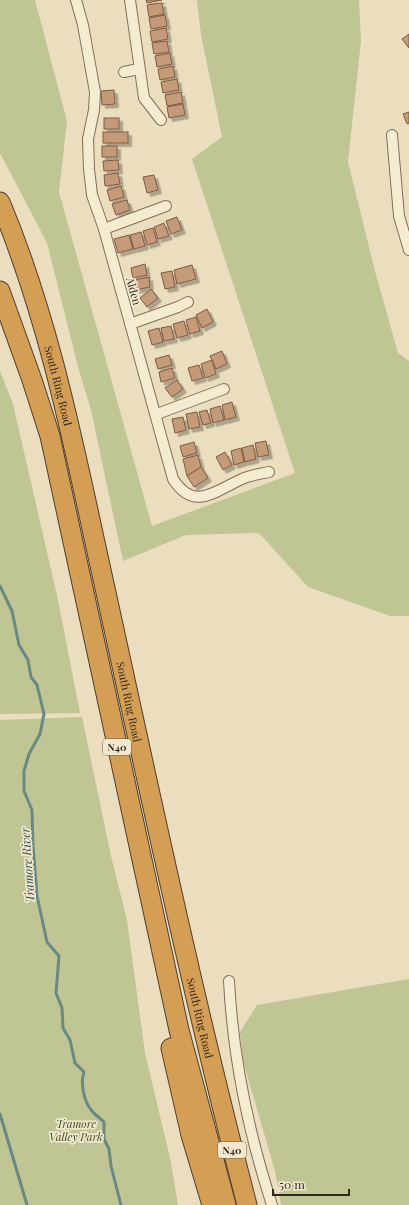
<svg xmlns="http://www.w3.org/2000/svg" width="409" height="1205" viewBox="0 0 409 1205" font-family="'Playfair Display',serif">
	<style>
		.green { fill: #bfc694 }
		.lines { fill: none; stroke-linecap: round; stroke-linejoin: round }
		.stream { stroke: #6a8982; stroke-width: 3 }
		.building { fill: #c59a78; stroke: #7e5a41; filter: url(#shadow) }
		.street-casing { stroke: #816f59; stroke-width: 12 }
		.highway-casing { stroke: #4f3e2d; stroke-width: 21 }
		.street { stroke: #f5ebd1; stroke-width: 10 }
		.highway { stroke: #d49f55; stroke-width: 19 }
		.labels { text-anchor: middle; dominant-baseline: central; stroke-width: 3.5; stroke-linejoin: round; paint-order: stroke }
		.shield { fill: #f2e8ce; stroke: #6b6151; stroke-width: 1 }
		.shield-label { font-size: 10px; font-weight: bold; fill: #31271c }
		.street-label { font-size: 11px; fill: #31271c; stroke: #f2e8ce }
		.park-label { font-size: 11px; font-style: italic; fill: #414c24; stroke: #f2e8ce }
		.water-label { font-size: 12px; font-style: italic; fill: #2d504f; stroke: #f2e8ce }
	</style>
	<defs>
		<filter id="shadow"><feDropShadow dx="3.5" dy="3.5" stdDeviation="0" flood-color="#0004"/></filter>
	</defs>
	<rect width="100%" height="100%" fill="#eadebf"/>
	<g class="green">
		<path d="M0,0H35L67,121L59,192L152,526L295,473L192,159L222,137L201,35L197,0H359L361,41L348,162L376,275L398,353L409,361V616H390L308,587L259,533L186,535L123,561L91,410L78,367L47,243L0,153Z"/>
		<path d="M0,371L13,404L58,600L80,713L0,714Z"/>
		<path d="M82,717L111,856L127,920L145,1053L171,1162L178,1205H0V720Z"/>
		<path d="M409,979V1205H281L275,1171L243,1061L240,1032L257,1005Z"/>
	</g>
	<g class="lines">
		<g class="stream">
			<path d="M0,586L12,611L19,645L28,660L31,677L37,685L44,714L40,734L29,754L24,771V791L32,810L33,845L37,896L47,942L59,956L56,993L62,1008L63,1028L70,1040L75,1063L84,1072C80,1083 84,1102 92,1111C95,1115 100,1118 104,1122V1139L109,1149L111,1166L121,1205"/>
			<path d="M0,1114L27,1205"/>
		</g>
	</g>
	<g class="building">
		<path d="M146,0H162L147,3Z"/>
		<path d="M162,3L164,14L149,17L147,5Z"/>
		<path d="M165,15L167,26L151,29L149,18Z"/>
		<path d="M166,28L168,39L152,42L150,31Z"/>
		<path d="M409,34V48L402,39Z"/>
		<path d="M167,41L169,52L154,54L152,43Z"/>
		<path d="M170,53L172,64L157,67L155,56Z"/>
		<path d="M173,66L175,77L160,80L158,69Z"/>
		<path d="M177,79L179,90L163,93L161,82Z"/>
		<path d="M114,90L115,104L102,105L101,91Z"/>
		<path d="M181,92L183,103L167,106L165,95Z"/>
		<path d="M183,104L185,115L169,118L167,107Z"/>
		<path d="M409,112V123L407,124L403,114Z"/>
		<rect x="104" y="118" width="15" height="11"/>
		<rect x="103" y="132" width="25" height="11"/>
		<rect x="102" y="146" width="15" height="11"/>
		<path d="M118,160L119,170L104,171L103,161Z"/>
		<path d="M118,173L120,184L105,186L104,175Z"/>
		<path d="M154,175L158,190L147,193L143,177Z"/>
		<path d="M121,186L124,197L110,201L107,190Z"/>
		<path d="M127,200L130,210L116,215L112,204Z"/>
		<path d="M177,217L182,230L171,234L166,221Z"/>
		<path d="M164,223L169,236L158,239L154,227Z"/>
		<path d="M153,228L157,242L147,245L143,231Z"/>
		<path d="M141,232L145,246L134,249L130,235Z"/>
		<path d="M129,235L133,249L118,253L114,239Z"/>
		<path d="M145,264L147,275L133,278L131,268Z"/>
		<path d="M192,265L196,279L177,284L174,270Z"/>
		<path d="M172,271L175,287L165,289L161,273Z"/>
		<path d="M149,277L150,287L136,290L134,280Z"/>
		<path d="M151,289L158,298L147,307L140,298Z"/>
		<path d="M207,309L213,322L202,328L196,315Z"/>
		<path d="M196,317L200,331L190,334L186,320Z"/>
		<path d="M184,321L188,335L177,338L173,324Z"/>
		<path d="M171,326L174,339L164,341L161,328Z"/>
		<path d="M159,328L163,342L152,345L148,331Z"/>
		<path d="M222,351L227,364L216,369L210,356Z"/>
		<path d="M169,355L172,365L158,369L155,359Z"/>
		<path d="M212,360L216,374L205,378L201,364Z"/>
		<path d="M199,365L203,378L192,381L188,368Z"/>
		<path d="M172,368L175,378L161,382L159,372Z"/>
		<path d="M177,380L183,389L172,397L165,388Z"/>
		<path d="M232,402L236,417L225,420L222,405Z"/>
		<path d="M220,406L224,420L213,423L210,409Z"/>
		<path d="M207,410L211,423L203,425L199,412Z"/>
		<path d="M197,412L200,427L189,429L186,414Z"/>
		<path d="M183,417L186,430L175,433L172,419Z"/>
		<path d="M266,441L269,455L258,457L255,443Z"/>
		<path d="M194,442L197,453L183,457L180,446Z"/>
		<path d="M253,445L256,459L245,462L242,448Z"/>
		<path d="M241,448L244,462L234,465L231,451Z"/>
		<path d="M225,452L232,465L223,470L216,457Z"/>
		<path d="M198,455L201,467L187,476L183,459Z"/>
		<path d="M201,467L208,478L194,487L187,476Z"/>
	</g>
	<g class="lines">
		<defs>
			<g id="street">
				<path d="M76,0L83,25L95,92L94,110L88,139L89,169L92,195L104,229L173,479C194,512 215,491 242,479C250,475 260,474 269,472"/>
				<path d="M130,0L144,98L161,120"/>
				<path d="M124,72L139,69"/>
				<path d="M392,135L399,216L409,250"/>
				<path d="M104,229L166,206"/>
				<path d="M130,324L178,307L188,302"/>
				<path d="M157,414L224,389"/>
				<path d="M229,981C233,1058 248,1131 272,1205"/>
			</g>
			<g id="highway">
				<path id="s1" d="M0,202C52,326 76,458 105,588C150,794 194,1001 247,1205"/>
				<path d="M0,291L32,380L50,436L179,1030L226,1205"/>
				<path d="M171,1048L191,1135L212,1205"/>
			</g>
		</defs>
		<use href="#street" class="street-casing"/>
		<use href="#highway" class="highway-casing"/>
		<use href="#street" class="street"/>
		<use href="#highway" class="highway"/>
	</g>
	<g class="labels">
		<g class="shield">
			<rect x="103" y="739" width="28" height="16" rx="3"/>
			<rect x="218" y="1142" width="28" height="16" rx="3"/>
		</g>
		<g class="shield-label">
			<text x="117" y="747">N40</text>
			<text x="232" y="1150">N40</text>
		</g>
		<g class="street-label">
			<text transform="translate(134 291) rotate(75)">Alden</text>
			<text stroke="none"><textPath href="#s1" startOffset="193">South Ring Road</textPath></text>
			<text stroke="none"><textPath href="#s1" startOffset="517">South Ring Road</textPath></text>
			<text stroke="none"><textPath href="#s1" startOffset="841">South Ring Road</textPath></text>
		</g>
		<g class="park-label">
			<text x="76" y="1123">Tramore<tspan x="76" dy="13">Valley Park</tspan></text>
		</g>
		<g class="water-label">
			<text transform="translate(27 865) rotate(-94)">Tramore River</text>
		</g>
	</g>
	<path d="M273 1189v6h76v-6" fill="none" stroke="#31271c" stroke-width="2"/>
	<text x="279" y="1189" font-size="12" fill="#31271c" stroke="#f2e8ce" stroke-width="3" paint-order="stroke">50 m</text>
</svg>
